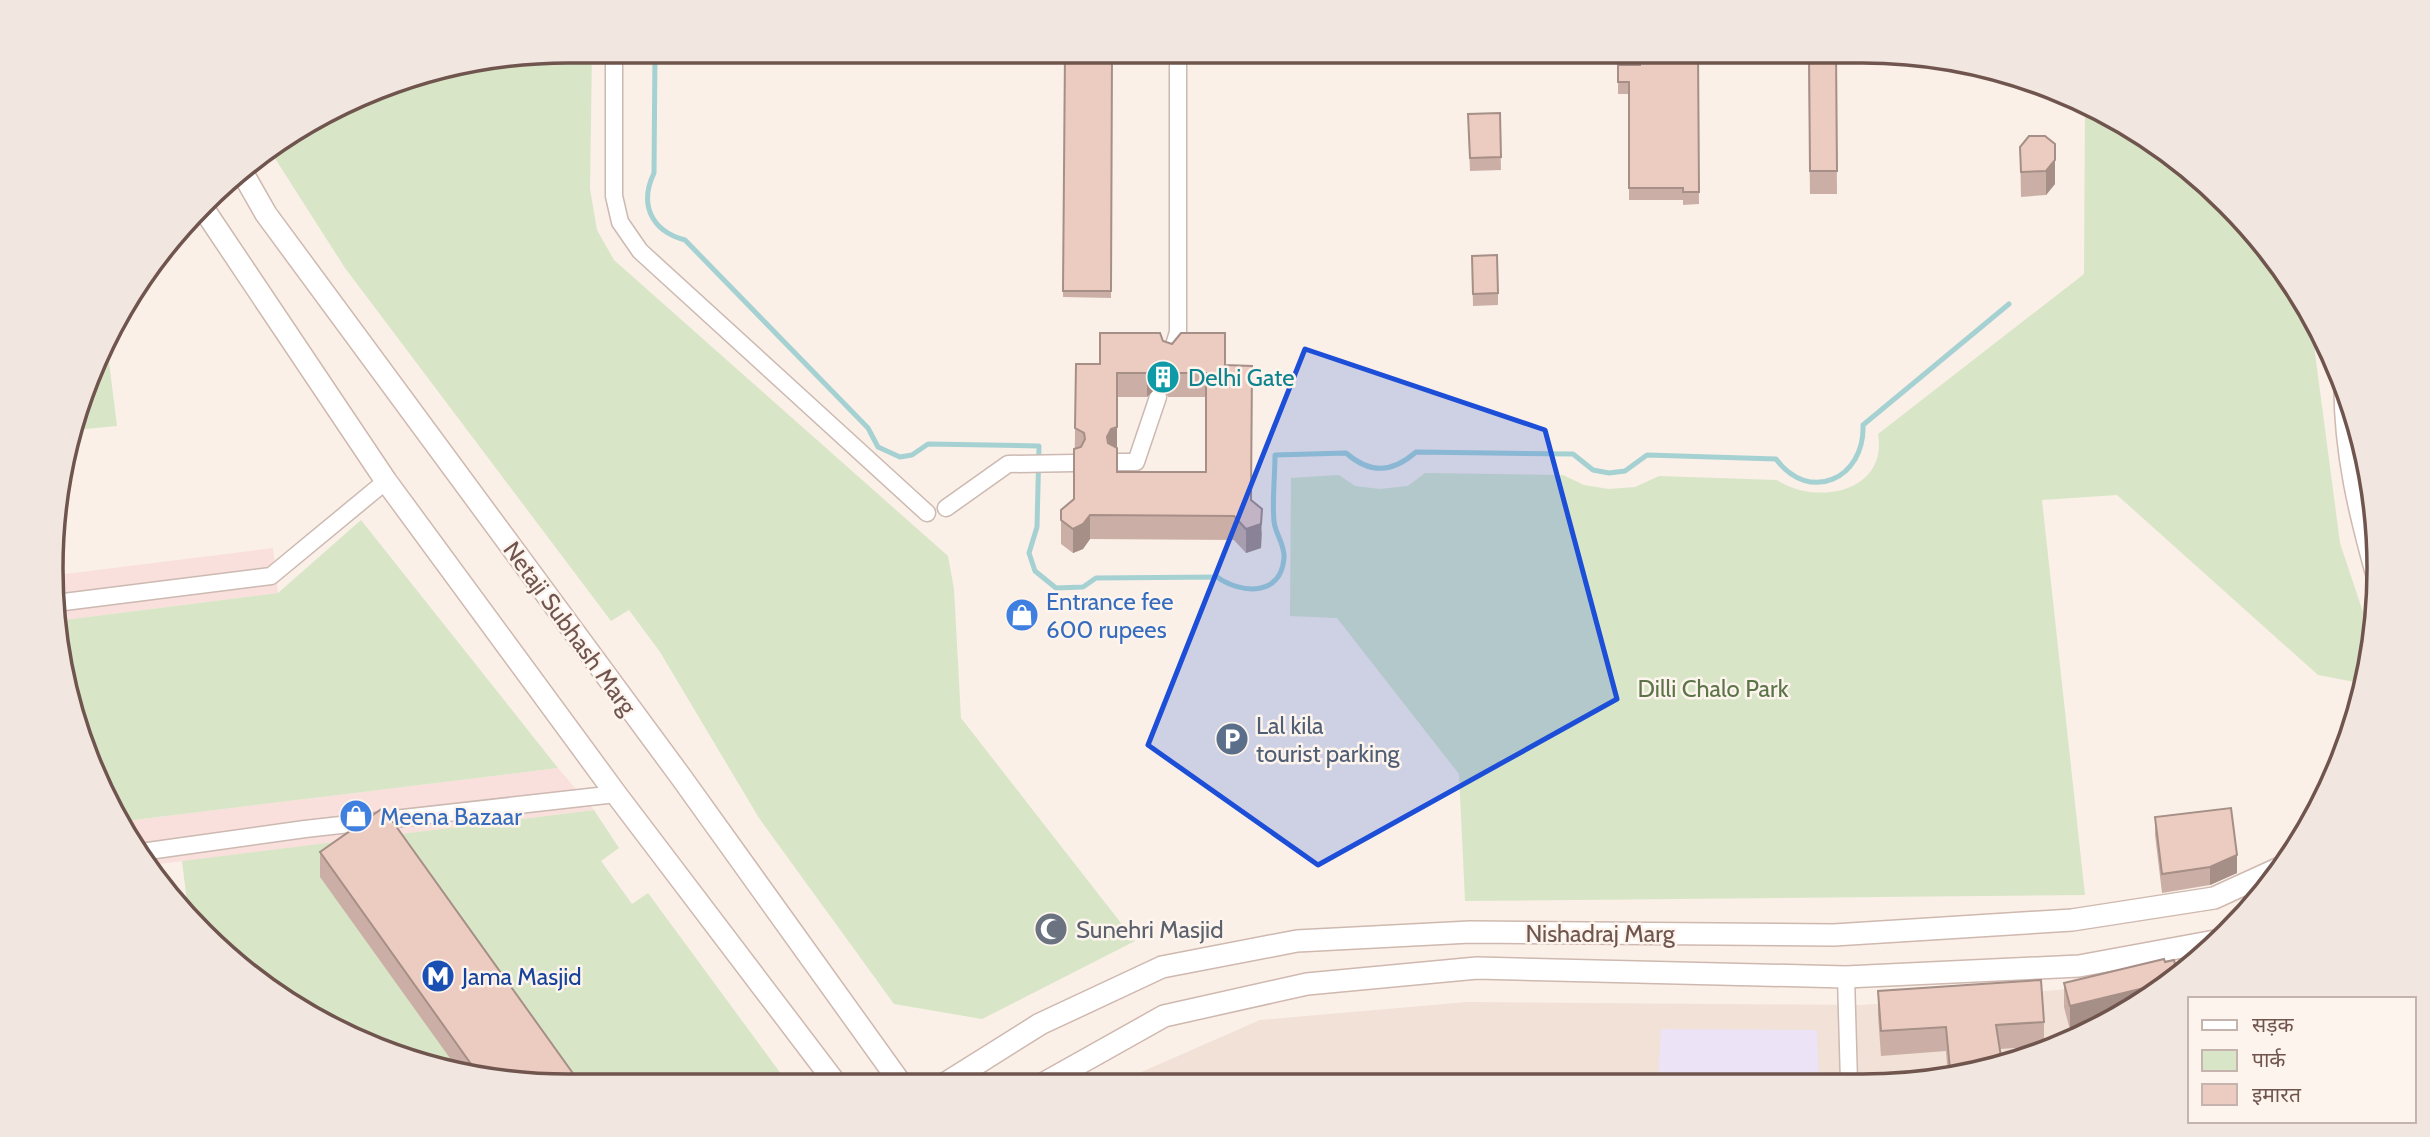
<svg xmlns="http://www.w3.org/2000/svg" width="2430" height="1137" viewBox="0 0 2430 1137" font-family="Cabin,'Noto Sans Devanagari',sans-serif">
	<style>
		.residential { fill: #f1e1d6 }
		.commercial { fill: #f9e0dc }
		.education { fill: #ede3f6 }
		.green { fill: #d8e6c7 }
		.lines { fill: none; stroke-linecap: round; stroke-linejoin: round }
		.stream { stroke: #a5d1d2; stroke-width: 5 }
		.street-casing { stroke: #ccb9b1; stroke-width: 19 }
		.secondary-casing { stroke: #cfb8af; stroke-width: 24 }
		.street { stroke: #fff; stroke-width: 16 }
		.secondary { stroke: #fff; stroke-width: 21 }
		.wall { fill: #cbafa6; fill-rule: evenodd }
		.shaded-wall { fill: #a58f87 }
		.building { fill: #ecccc1; stroke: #a58f87; stroke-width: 2; fill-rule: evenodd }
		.marked { fill: #1d4ed8; fill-opacity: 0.2; stroke: #1d4ed8; stroke-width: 5; stroke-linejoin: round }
		.labels { text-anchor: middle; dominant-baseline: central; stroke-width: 5; stroke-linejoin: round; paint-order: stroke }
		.culture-label { font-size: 24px; fill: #0d838f; stroke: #fdf4ed; text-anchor: start }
		.shop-label { font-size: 24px; fill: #366cbe; stroke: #fdf4ed; text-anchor: start }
		.street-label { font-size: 24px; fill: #70554e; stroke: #fdf4ed }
		.park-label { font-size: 24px; fill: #5c7548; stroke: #fdf4ed }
		.service-label { font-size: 24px; fill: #4e5e75; stroke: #fdf4ed; text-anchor: start }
		.worship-label { font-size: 24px; fill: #5b616d; stroke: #fdf4ed; text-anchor: start }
		.transit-label { font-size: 24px; fill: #164399; stroke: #fdf4ed; text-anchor: start }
		.rim { fill: none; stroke: #70554e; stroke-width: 3.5 }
	</style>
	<rect width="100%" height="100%" fill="#faf0e7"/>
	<path class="residential" d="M2188,968L2177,979L2060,1047L1929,1082L1114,1084L1260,1020L1467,1002L1861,1005L2058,990Z"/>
	<g class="commercial">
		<path d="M273,548L278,593L56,621L57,575Z"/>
		<path d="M558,768L594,810L151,865L118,822Z"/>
	</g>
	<path class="education" d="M1661,1029L1817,1030L1819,1082L1658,1083Z"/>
	<g class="green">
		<path d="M568,51H592L590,189L597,230L614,260L948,556L954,589L961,718L1135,941L982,1019L894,1004L759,818L660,652L629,610L611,621L345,268L269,149L310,120L402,78Z"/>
		<path d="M2085,104L2149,138L2227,202L2292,281L2313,321L2315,353L2340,543L2372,639L2365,684L2318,675L2117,495L2042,500L2085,895L1465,901L1459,774L1337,618L1290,616L1291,478L1339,475L1355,486L1379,489L1408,486L1425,473L1563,475L1584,485L1609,489L1635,487L1659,476L1777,480C1817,506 1888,492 1878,434L2084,274Z"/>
		<path d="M107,346L117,426L75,430Z"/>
		<path d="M361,520L558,768L118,822L78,735L55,636L56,621L278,593Z"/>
		<path d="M594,810L619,848L601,861L632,904L648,893L790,1086H568L467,1076L371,1047L227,958L188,910L182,861Z"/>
	</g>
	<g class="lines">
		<path class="stream" d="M655,51L654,173C639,204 651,231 685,240L868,428L878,447L900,457L912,455L928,444L1039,446L1037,527L1029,553L1035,571L1056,588L1083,587L1096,578L1217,577C1241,594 1281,597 1284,558C1285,544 1275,534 1274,521C1272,500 1275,477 1275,455L1346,453C1370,474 1392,473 1416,452L1573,454L1593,470L1609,473L1625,471L1647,455L1776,459C1809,504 1865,479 1863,425L2009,304"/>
		<defs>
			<g id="street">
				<path d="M614,51V196L620,222L640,251L927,513"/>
				<path d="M1170,358L1178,332V51"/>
				<path d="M1117,462H1136L1158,397"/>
				<path d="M946,508L1008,464L1075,463"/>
				<path d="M56,603L271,576L386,481"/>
				<path d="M141,852L305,829L616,794"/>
				<path d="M1846,977L1849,1082"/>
			</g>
			<g id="secondary">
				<path d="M241,170L266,214L681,777L902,1085"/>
				<path d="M203,208L386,481L616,794L837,1085"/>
				<path d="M2345,387C2345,454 2360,515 2378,579"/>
				<path d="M943,1085L1040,1024L1162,967L1297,941L1470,932L1834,935L2072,920L2214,898L2282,867"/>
				<path d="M1041,1085L1164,1016L1307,984L1477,968L1846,977L2079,966L2215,941"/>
			</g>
		</defs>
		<use href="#street" class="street-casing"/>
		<use href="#secondary" class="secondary-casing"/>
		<use href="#street" class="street"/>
		<use href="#secondary" class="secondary"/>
	</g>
	<g class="wall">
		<path d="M1065,51H1112L1111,298L1063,297Z"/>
		<path d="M1698,51L1699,204L1683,205V200H1629V94H1618V65H1640Z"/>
		<path d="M1808,51H1836L1837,194H1810Z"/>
		<path d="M1500,113L1501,170L1470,171L1468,126Z"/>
		<path d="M2029,136L2055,184L2046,195L2021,197L2020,147Z"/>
		<path d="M1472,256L1498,293V305L1473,306Z"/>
		<path d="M1163,341L1225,365L1251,500L1262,533L1261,548L1246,553L1234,540L1090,539L1083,549L1073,553L1061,544V510L1074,499L1076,364H1100ZM1157,387L1165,390L1168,397H1206V472H1117V397H1147Z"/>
		<path d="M2155,817L2237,873L2210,885L2162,893L2155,835Z"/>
		<path d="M320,852L568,1086L467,1076L462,1075L320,877Z"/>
		<path d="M2177,979L2101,1023L2070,1030L2064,1007V983Z"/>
		<path d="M1878,991L2044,1022V1046L2000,1049L2001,1063L1948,1077L1946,1051L1881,1056L1878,1015Z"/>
	</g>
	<g class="shaded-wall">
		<path d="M2055,160V184L2046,195V171Z"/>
		<path d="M1157,362V387L1147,397V373Z"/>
		<path d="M1117,373V452L1111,453L1107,437Z"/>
		<path d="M1262,509L1261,548L1246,553V529Z"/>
		<path d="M1090,515V539L1083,549L1073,553V529Z"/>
		<path d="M2237,855V873L2210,885V867Z"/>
		<path d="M2173,981L2101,1023L2070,1030V1006Z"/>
		<path d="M2001,1057V1063L1950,1076V1069Z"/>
	</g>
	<g class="building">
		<path d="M1065,51H1112L1111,291H1063Z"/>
		<path d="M1640,51H1698L1699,192H1683V188H1629V82H1618V65H1640Z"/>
		<path d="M1809,51H1836L1837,171H1810Z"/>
		<path d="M1500,113L1501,157L1470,158L1468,114Z"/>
		<path d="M2029,136H2045L2055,144V160L2046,171L2021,172L2020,147Z"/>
		<path d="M1497,255L1498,293L1473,294L1472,256Z"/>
		<path d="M1100,333H1160L1163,341L1172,344L1181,333H1225V365L1252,366L1251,500L1262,509L1261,524L1246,529L1234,516L1090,515L1083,524L1073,529L1061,520V510L1074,499V449L1081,447L1085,439L1084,433L1075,428L1076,364H1100ZM1157,362L1165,365L1168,373H1206V472H1117V448L1108,443L1107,437L1111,429L1117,427V373H1147Z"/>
		<path d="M383,808L582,1086H568L481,1078L320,852Z"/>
		<path d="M2231,808L2237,855L2210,867L2162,874L2155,817Z"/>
		<path d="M2198,958L2177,979L2173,981L2070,1006L2064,983L2164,959L2165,962L2174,960L2175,964Z"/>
		<path d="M2041,980L2044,1022L1996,1025L2001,1057L1950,1069L1946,1027L1881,1031L1878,991Z"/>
	</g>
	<path class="marked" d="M1305,349L1545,430L1617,699L1318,865L1148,745Z"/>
	<defs>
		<symbol id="building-disc" viewBox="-11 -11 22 22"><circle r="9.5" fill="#0f9aa8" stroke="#fdf4ed"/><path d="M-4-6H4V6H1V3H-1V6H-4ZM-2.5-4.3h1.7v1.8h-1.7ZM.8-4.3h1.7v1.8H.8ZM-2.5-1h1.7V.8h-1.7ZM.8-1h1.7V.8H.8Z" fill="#fff"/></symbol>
		<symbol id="shop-disc" viewBox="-11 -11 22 22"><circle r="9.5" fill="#3f7fe0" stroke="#fdf4ed"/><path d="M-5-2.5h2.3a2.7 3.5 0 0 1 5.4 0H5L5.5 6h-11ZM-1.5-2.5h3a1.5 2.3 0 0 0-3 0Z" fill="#fff"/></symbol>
		<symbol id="parking-disc" viewBox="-11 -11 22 22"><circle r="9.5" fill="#5c6f8a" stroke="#fdf4ed"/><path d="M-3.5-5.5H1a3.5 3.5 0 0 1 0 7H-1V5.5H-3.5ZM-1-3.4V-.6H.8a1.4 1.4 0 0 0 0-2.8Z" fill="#fff"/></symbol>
		<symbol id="mosque-disc" viewBox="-11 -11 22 22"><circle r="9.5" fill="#6b7280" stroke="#fdf4ed"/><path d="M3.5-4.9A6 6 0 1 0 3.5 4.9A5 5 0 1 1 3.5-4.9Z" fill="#fff"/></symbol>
		<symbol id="metro-disc" viewBox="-11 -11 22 22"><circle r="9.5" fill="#1a4fb4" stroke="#fdf4ed"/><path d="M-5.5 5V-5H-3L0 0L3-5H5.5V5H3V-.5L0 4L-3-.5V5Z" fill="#fff"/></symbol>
	</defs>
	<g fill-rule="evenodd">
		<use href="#building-disc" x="1144" y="358" width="38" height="38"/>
		<use href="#shop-disc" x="1003" y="596" width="38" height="38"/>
		<use href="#parking-disc" x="1213" y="720" width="38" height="38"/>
		<use href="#shop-disc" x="337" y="797" width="38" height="38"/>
		<use href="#mosque-disc" x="1032" y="910" width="38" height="38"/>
		<use href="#metro-disc" x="419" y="957" width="38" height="38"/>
	</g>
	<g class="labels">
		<g class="culture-label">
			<text x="1188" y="377">Delhi Gate</text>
		</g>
		<g class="shop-label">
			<text x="1046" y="601">Entrance fee<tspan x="1046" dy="28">600 rupees</tspan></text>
			<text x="380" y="816">Meena Bazaar</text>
		</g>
		<g class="street-label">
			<text transform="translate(570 628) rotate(54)">Netaji Subhash Marg</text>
			<text x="1600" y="933">Nishadraj Marg</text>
		</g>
		<g class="park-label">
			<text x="1713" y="688">Dilli Chalo Park</text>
		</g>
		<g class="service-label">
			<text x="1256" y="725">Lal kila<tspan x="1256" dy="28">tourist parking</tspan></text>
		</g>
		<g class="worship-label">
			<text x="1076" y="929">Sunehri Masjid</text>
		</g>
		<g class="transit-label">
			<text x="462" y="976">Jama Masjid</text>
		</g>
	</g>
	<path d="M0 0H2430V1137H0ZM568 63H1862A505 505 0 0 1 2367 568V569A505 505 0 0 1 1862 1074H568A505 505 0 0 1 63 569V568A505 505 0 0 1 568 63Z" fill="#f2e7e0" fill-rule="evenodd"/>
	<path class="rim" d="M568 63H1862A505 505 0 0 1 2367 568V569A505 505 0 0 1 1862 1074H568A505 505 0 0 1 63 569V568A505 505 0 0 1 568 63Z"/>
	<rect x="2188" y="997" width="228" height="126" fill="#fdf4ed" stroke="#c5b4ad" stroke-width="2"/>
	<rect x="2202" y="1020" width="35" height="10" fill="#ffffff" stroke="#c5b4ad" stroke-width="2"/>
	<text x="2252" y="1032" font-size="21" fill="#70554e">सड़क</text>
	<rect x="2202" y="1050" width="35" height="21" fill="#d8e6c7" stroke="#c5b4ad" stroke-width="2"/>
	<text x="2252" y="1067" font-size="21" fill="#70554e">पार्क</text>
	<rect x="2202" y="1084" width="35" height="21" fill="#ecccc1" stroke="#c5b4ad" stroke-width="2"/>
	<text x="2252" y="1102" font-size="21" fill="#70554e">इमारत</text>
</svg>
